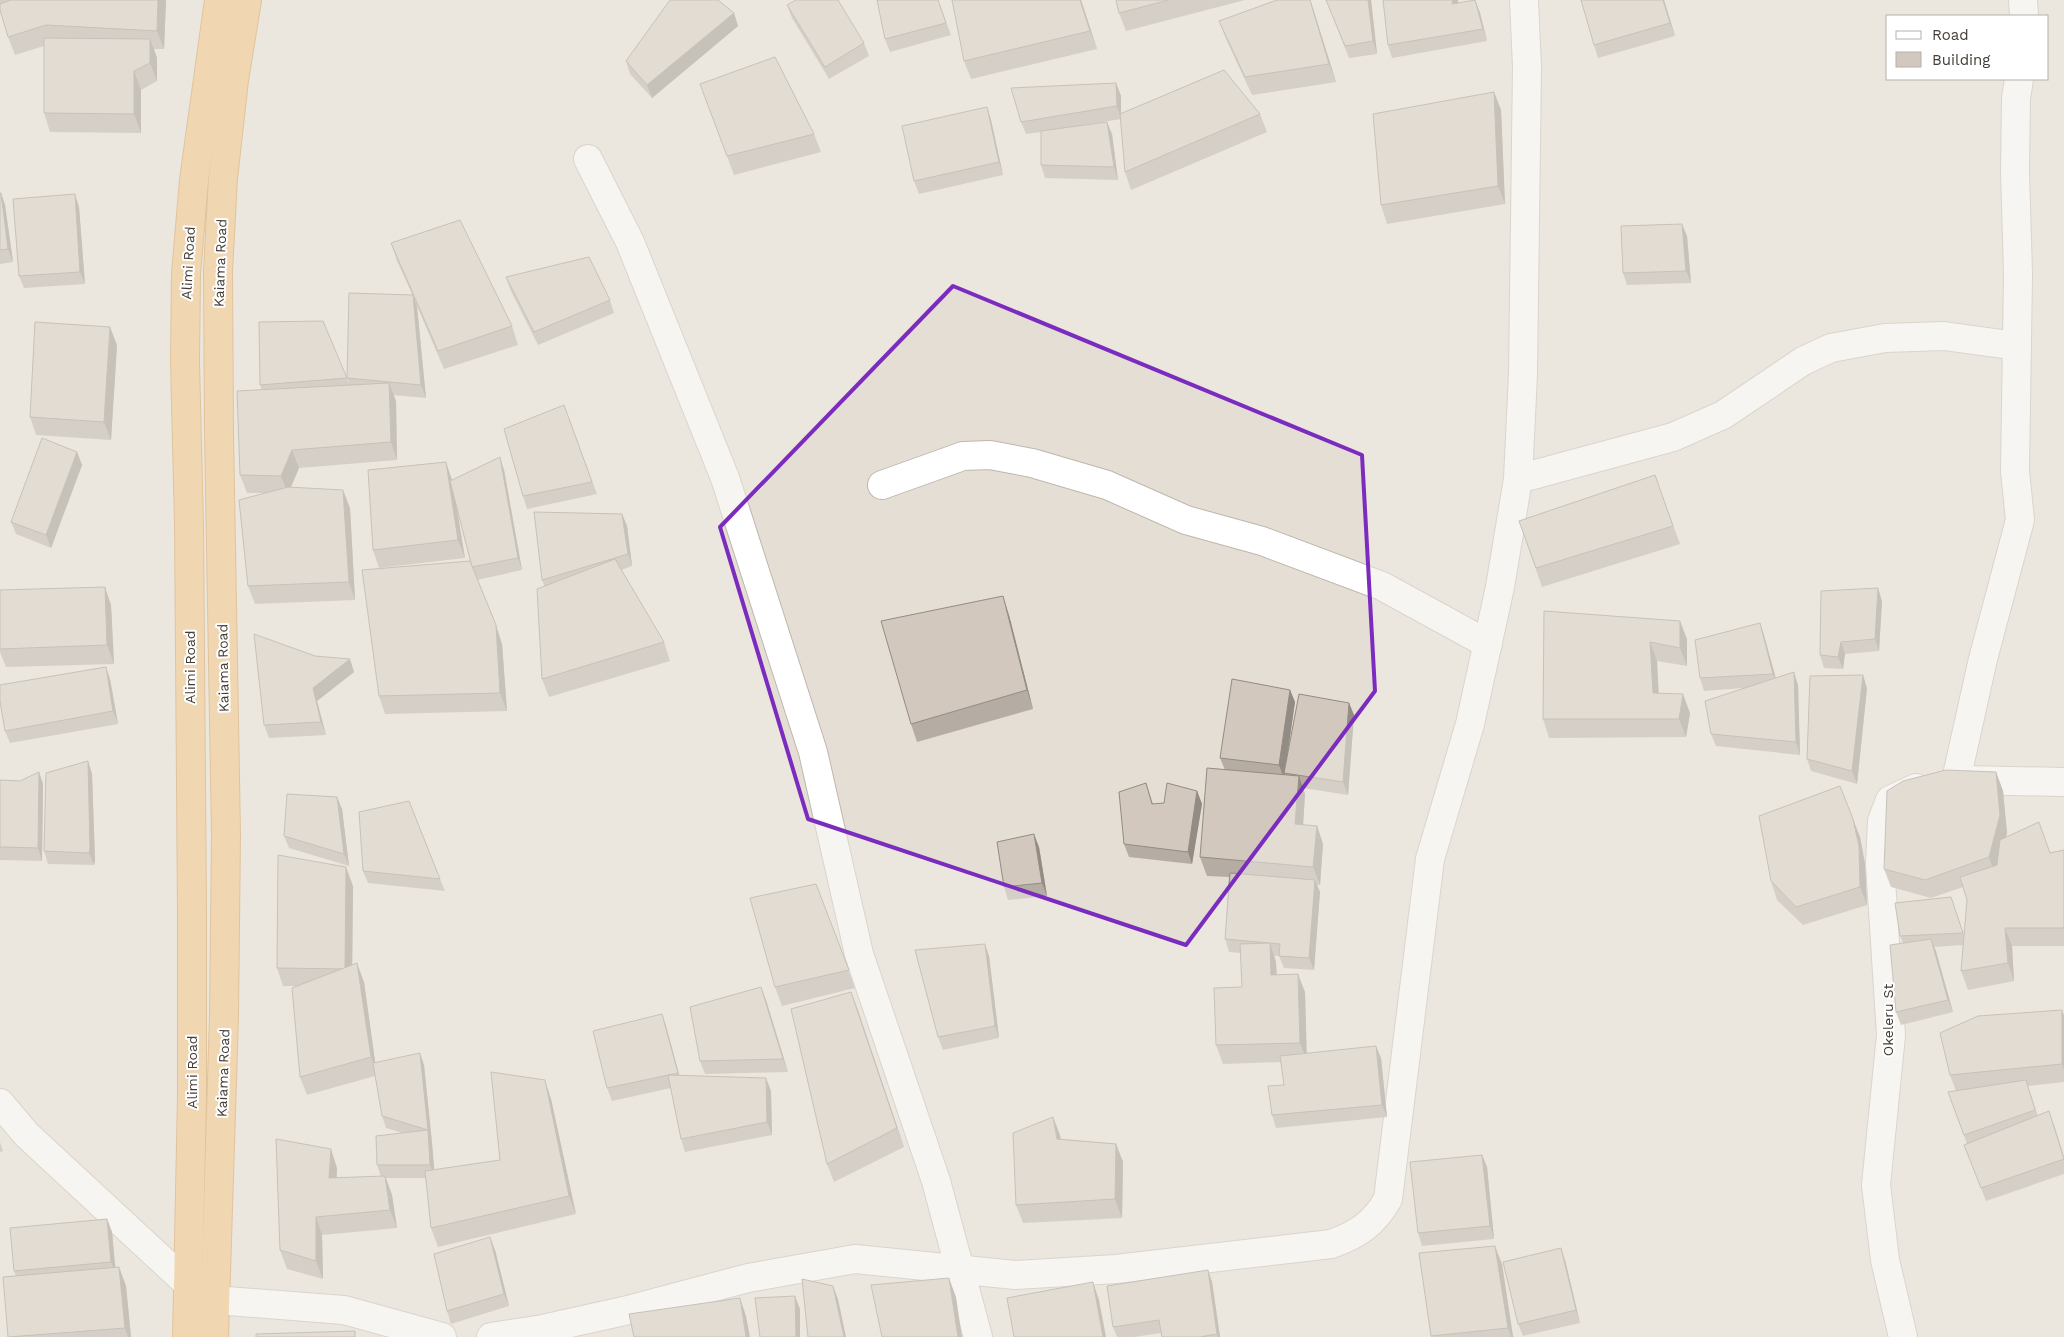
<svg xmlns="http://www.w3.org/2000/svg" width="2064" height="1337" viewBox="0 0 2064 1337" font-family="'Work Sans',sans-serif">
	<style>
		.residential { fill: #e5ded5; fill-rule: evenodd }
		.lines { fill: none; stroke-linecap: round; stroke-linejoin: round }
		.minor-casing { stroke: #bfb7ad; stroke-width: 30 }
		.highway-casing { stroke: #cd9144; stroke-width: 30 }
		.minor { stroke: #fff; stroke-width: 28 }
		.highway { stroke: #efbd73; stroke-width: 28 }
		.wall { fill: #b5aca3 }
		.shaded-wall { fill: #938c84 }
		.building { fill: #d2c8bd; stroke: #938c84 }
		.marked { fill: none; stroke: #7b2cbf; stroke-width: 4; stroke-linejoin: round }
		.labels { text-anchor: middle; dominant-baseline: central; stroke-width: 4; stroke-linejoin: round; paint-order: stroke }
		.street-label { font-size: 14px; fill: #433d36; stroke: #fff }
	</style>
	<rect width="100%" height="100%" fill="#f1ede6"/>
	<path class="residential" d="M0,0H2064V1337H0ZM1888,16H2048V79H1888Z"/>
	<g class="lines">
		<defs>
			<g id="minor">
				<path d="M2023,0L2024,16"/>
				<path d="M588,159L630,242L725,478L813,752L859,954L936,1181L978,1337"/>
				<path d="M1518,479L1673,437L1723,415L1803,361L1831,348L1885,338L1944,336L2017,346"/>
				<path d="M882,485L963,456L990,455L1032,463L1107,485L1186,520L1262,541L1382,586L1488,644"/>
				<path d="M1956,780L1983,659L2020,520L2015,471L2018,274L2015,172L2016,98L2019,79"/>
				<path d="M1963,780L2064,782"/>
				<path d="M0,1103L27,1135L188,1284"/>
				<path d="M215,1300L344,1310L442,1337"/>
				<path d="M491,1337L543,1329L624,1311L748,1278L855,1259L1015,1275L1116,1269L1331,1244C1357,1235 1374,1224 1388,1199L1430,859L1470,724L1500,587L1518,479L1523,374L1527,67L1524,0"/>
				<path d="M1903,1337L1885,1260L1876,1185L1891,1035L1880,864L1882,821L1890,800L1916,788"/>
			</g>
			<g id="highway">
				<path d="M187,1337L192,1096V914L189,524L185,361L186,274L194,180L219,0"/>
				<path d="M214,1337L224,1016L226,835L219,432L218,271L223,178L234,80L247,0"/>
			</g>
		</defs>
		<use href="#minor" class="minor-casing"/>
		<use href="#highway" class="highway-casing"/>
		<use href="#minor" class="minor"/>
		<use href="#highway" class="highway"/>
	</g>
	<g class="wall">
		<path d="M0,0H166L164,49H154L157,58V81L141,90V133L50,132L44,113V46L15,55L8,37L0,10Z"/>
		<path d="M938,0L951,35L890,52L885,39Z"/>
		<path d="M1081,0L1097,49L971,79L964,61Z"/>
		<path d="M1116,0H1245L1126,31L1119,13Z"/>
		<path d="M1277,0H1310L1336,82L1252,95L1226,39L1219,21Z"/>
		<path d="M1326,0H1371L1377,54L1349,58Z"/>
		<path d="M1458,0V3L1475,0L1480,13L1487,41L1392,58L1388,45Z"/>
		<path d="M1664,0L1675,36L1598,58L1594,45Z"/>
		<path d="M787,5L864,43L869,56L829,79L792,18Z"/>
		<path d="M734,13L738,26L652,98L630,74L626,61Z"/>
		<path d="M1116,83L1121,96V113L1260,114L1267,132L1131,190L1125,172L1121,119L1059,129L1112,134L1118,180L1045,178L1041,165V132L1026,134L1021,122Z"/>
		<path d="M700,84L814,134L821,152L734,175Z"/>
		<path d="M1494,92L1501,110L1505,204L1387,224L1381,205Z"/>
		<path d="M987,107L991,120L1003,175L919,194L914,181Z"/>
		<path d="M0,193H1L5,205L13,262L0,264Z"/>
		<path d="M79,207L85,284L24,288L19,276Z"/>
		<path d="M1687,236L1691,283L1627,285L1623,273Z"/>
		<path d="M391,243L512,326L518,345L444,369L417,306L426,398L393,395L396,401L397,460L299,468L291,487L350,508L355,600L255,604L248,586L263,493H247L240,475L262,390L260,385L323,321L349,385L347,378L412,294L397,261Z"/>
		<path d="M506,277L610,300L614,313L538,345L510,289Z"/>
		<path d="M117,345L111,440L36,435L30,417Z"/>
		<path d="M564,405L597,494L527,509L523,496Z"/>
		<path d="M77,452L82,465L51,548L16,534L11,522Z"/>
		<path d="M504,470L522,570L477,580L502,644L507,711L385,714L379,696L472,566L456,503L465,558L379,568L373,550L452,480Z"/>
		<path d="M1655,475L1680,544L1542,587L1519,521Z"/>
		<path d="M622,514L627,526L632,566L621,570L664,642L670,661L549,697L542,679L545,587L542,580Z"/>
		<path d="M0,590L111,605L114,664L6,667L0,652Z"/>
		<path d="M1882,601L1879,651L1845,654L1843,669L1824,668L1820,655Z"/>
		<path d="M1544,611L1687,639V666L1657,661L1659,693L1690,713L1686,737L1549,738L1543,719Z"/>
		<path d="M1009,615L1033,709L917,742L911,724Z"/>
		<path d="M1760,623L1764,635L1775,678L1798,685L1800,755L1716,746L1711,734L1744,688L1704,691L1700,678Z"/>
		<path d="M315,656L354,672L317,701L326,735L269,738L264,725Z"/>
		<path d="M110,679L118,724L10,743L5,731Z"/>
		<path d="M1867,688L1857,784L1811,771L1807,759Z"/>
		<path d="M1290,690L1295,702L1287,759L1349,703L1354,715L1348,795L1303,788L1305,794L1303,825L1317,826L1323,844L1320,885H1317L1320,892L1314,970L1284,968L1279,956H1274L1276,962L1277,975L1305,992L1306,1053L1381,1058L1387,1117L1276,1128L1272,1115L1284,1085L1281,1062L1223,1064L1216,1045L1242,987L1241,953L1229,952L1225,939L1229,877L1207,876L1200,857L1225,770L1220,758Z"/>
		<path d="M88,761L92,774L95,861L94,865L48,864L44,851Z"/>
		<path d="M39,772L43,784L42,861L0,860V780L20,781Z"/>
		<path d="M1996,772L2003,791L2007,833L2006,837L2050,853L2064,850V946H2012L2014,981L1968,990L1961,971L1963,945L1934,947L1953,1012L1901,1025L1896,1012L1903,943L1900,936L1951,897L1964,935L1967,900L1963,887L1931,898L1891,887L1884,869Z"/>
		<path d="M1146,783L1153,804L1164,803L1197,791L1202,804L1192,864L1129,857L1124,844Z"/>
		<path d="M337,797L342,809L349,866L289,848L284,836Z"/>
		<path d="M1860,837L1865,864L1867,905L1803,925L1777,900L1771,881Z"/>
		<path d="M1039,847L1047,896L1008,900L1004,887Z"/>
		<path d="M363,871L440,879L445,891L368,883Z"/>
		<path d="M816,884L855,988L782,1006L775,987Z"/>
		<path d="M353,886L352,966L364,982L375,1062L424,1065L432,1143L434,1170L500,1160L551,1099L576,1214L438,1247L431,1228L426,1178H386L392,1195L397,1228L322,1235L323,1279L287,1269L280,1250L337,1168V1178L381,1177L377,1165L402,1133L386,1128L382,1116L375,1076L307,1095L300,1077L298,986H283L277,968Z"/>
		<path d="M989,956L999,1038L943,1050L938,1037Z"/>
		<path d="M851,992L904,1147L834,1182L827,1164Z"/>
		<path d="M766,1000L788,1072L705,1074L700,1061Z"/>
		<path d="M2062,1010L2064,1016V1082L2028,1086L2038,1116L2054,1124L2064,1156V1174L1986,1201L1964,1145L1967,1144L1948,1092L1956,1091L1950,1075Z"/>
		<path d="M662,1014L666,1026L679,1075L771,1091L772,1135L685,1152L681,1139L671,1088L612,1101L607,1088Z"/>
		<path d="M1060,1135V1139L1116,1144L1123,1162L1122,1218L1023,1223L1016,1205Z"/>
		<path d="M0,1142L3,1151L0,1152Z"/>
		<path d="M1482,1155L1487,1167L1494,1239L1422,1246L1418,1233Z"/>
		<path d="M107,1219L112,1232L115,1268L119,1267L126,1286L131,1337H8L16,1276L14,1271Z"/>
		<path d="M495,1250L509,1306L451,1324L447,1311Z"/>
		<path d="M1419,1253L1502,1264L1513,1336L1514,1337H1431Z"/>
		<path d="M1565,1260L1580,1323L1523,1336L1518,1324Z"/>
		<path d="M1208,1270L1212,1282L1220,1337H1162L1161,1333L1134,1337H1117L1113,1327Z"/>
	</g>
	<g class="shaded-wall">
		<path d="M158,0H166L164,49L157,31Z"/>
		<path d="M1080,0H1081L1097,49L1090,31Z"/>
		<path d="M1310,0L1313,8L1336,82L1329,64Z"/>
		<path d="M1368,0H1371L1377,54L1373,41Z"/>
		<path d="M1453,0H1458L1457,17L1452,4Z"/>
		<path d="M1475,0L1480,13L1487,41L1483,29Z"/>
		<path d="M1663,0H1664L1675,36L1670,23Z"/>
		<path d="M734,13L738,26L652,98L647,85Z"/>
		<path d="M150,39L157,58V81L150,63Z"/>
		<path d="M134,71L141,90V133L134,114Z"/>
		<path d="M1116,83L1121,96V119L1117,106Z"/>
		<path d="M1494,92L1501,110L1505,204L1498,186Z"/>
		<path d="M987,107L991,120L1003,175L999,162Z"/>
		<path d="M1107,122L1112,134L1118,180L1114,167Z"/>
		<path d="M1,193L5,205L13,262L8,249Z"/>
		<path d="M75,194L79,207L85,284L80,272Z"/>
		<path d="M1682,224L1687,236L1691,283L1686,271Z"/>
		<path d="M413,295L417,307L426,398L421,385Z"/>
		<path d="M110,327L117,345L111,440L104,422Z"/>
		<path d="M389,383L396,401L397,460L391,442Z"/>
		<path d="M292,450L299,468L288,494L281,476Z"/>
		<path d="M77,452L82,465L51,548L46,535Z"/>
		<path d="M500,457L504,470L522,570L518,558Z"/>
		<path d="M446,462L452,480L465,558L458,540Z"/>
		<path d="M343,490L350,508L355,600L349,582Z"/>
		<path d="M622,514L627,526L632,566L628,554Z"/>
		<path d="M105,587L111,605L114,664L107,645Z"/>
		<path d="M1878,588L1882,601L1879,651L1875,639Z"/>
		<path d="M1003,596L1009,615L1033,709L1027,690Z"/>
		<path d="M1680,621L1687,639V666L1680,648Z"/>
		<path d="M1760,623L1764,635L1778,686L1773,674Z"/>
		<path d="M496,625L502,644L507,711L500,693Z"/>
		<path d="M1650,642L1657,661L1659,711L1653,693Z"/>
		<path d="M1841,642L1845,654L1843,669L1838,657Z"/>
		<path d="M350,659L354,672L317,701L326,735L321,722L313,688Z"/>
		<path d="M106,667L110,679L118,724L113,711Z"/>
		<path d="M1794,672L1798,685L1800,755L1796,742Z"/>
		<path d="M1863,675L1867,688L1857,784L1852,771Z"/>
		<path d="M1290,690L1295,702L1284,778L1279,765Z"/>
		<path d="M1683,694L1690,713L1686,737L1679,719Z"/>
		<path d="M1349,703L1354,715L1348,795L1343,782Z"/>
		<path d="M88,761L92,774L95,861L94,865L89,853Z"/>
		<path d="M39,772L43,784L42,861L38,848Z"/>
		<path d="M1996,772L2003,791L2007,833L1995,875L1989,857Z"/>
		<path d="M1299,776L1305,794L1302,842L1295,824Z"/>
		<path d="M1197,791L1202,804L1192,864L1188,852Z"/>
		<path d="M337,797L342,809L349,866L344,854Z"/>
		<path d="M1853,819L1860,837L1865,864L1867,905L1860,887Z"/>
		<path d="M1317,826L1323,844L1320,885L1313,867Z"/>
		<path d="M1034,834L1039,847L1047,896L1042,883Z"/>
		<path d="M346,867L353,886L352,987L345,969Z"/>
		<path d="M1315,880L1320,892L1314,970L1309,958Z"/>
		<path d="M2005,928L2012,946L2014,981L2008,963Z"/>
		<path d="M1931,939L1936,951L1953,1012L1948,1000Z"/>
		<path d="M1270,943L1276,962L1277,993L1271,975Z"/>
		<path d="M985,944L989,956L999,1038L995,1026Z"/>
		<path d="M357,963L364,982L377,1075L371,1057Z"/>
		<path d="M1298,974L1305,992L1307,1061L1300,1043Z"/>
		<path d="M761,987L766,1000L788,1072L783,1059Z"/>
		<path d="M851,992L858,1010L904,1147L897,1128Z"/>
		<path d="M2062,1010L2064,1016V1070L2062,1064Z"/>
		<path d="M662,1014L666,1026L682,1085L678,1073Z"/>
		<path d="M1376,1046L1381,1058L1387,1117L1382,1105Z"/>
		<path d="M420,1053L424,1065L432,1143L435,1178L430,1165Z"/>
		<path d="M766,1078L771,1091L772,1135L767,1122Z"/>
		<path d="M545,1080L551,1099L576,1214L569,1196Z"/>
		<path d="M1053,1117L1060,1135L1064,1157L1057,1139Z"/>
		<path d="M1116,1144L1123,1162L1122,1218L1115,1199Z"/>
		<path d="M331,1149L337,1168L335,1197L329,1178Z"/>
		<path d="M1482,1155L1487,1167L1494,1239L1490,1226Z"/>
		<path d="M385,1176L392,1195L397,1228L390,1210Z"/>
		<path d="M316,1217L322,1235L323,1279L316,1261Z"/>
		<path d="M107,1219L112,1232L116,1274L111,1262Z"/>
		<path d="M490,1237L495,1250L509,1306L504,1294Z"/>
		<path d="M1495,1246L1502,1264L1513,1337H1511L1508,1328Z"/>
		<path d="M1561,1248L1565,1260L1580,1323L1576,1310Z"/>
		<path d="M119,1267L126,1286L131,1337H128L125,1328Z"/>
		<path d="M1208,1270L1212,1282L1220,1337H1218L1217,1334Z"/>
		<path d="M949,1278L956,1297L962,1337H958Z"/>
		<path d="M1093,1282L1099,1300L1106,1337H1103Z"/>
		<path d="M833,1286L838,1299L846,1337H844Z"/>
		<path d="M795,1296L800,1309V1337H796Z"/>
		<path d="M740,1298L746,1316L750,1337H746Z"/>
	</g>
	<g class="building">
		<path d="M11,0H158L157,31L46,25L8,37L0,10V4Z"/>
		<path d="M670,0H718L734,13L647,85L626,61Z"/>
		<path d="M796,0H838L864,43L825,67L787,5Z"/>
		<path d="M877,0H938L946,23L885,39Z"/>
		<path d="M952,0H1080L1090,31L964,61Z"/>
		<path d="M1116,0H1169L1119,13Z"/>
		<path d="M1277,0H1310L1329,64L1245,77L1219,21Z"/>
		<path d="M1326,0H1368L1373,41L1345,46Z"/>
		<path d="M1383,0H1453L1452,4L1475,0L1483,29L1388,45Z"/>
		<path d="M1581,0H1663L1670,23L1594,45Z"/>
		<path d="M44,38L150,39V63L134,71V114L44,113Z"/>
		<path d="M775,57L814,134L727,156L700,84Z"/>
		<path d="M1224,70L1260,114L1125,172L1120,114Z"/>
		<path d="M1116,83L1117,106L1021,122L1011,88Z"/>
		<path d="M1494,92L1498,186L1381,205L1373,114Z"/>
		<path d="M987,107L999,162L914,181L902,126Z"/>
		<path d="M1107,122L1114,167L1041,165V131Z"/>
		<path d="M0,193H1L8,249L0,250Z"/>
		<path d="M75,194L80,272L19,276L13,199Z"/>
		<path d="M460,220L512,326L438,351L391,243Z"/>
		<path d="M1682,224L1686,271L1623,273L1621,226Z"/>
		<path d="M589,257L610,300L534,332L506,277Z"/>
		<path d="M349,293L413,295L421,385L347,378Z"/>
		<path d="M323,321L347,378L260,385L259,322Z"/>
		<path d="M35,322L110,327L104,422L30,417Z"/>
		<path d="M389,383L391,442L292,450L281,476L240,475L237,391Z"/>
		<path d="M564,405L592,482L523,496L504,429Z"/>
		<path d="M42,438L77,452L46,535L11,522Z"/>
		<path d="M500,457L518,558L472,567L450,481Z"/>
		<path d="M446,462L458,540L373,550L368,470Z"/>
		<path d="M1655,475L1673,526L1536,568L1519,521Z"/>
		<path d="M288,487L343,490L349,582L248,586L239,500Z"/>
		<path d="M534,512L622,514L628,554L542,580Z"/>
		<path d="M615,559L664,642L542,679L537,589Z"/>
		<path d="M470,561L496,625L500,693L379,696L362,570Z"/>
		<path d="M105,587L107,645L0,649V590Z"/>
		<path d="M1878,588L1875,639L1841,642L1838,657L1820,655L1821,591Z"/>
		<path d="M1003,596L1027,690L911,724L881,621Z"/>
		<path d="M1544,611L1680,621V648L1650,642L1653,693L1683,694L1679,719H1543Z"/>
		<path d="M1760,623L1773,674L1700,678L1695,640Z"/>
		<path d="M254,634L315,656L350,659L313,688L321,722L264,725Z"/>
		<path d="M106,667L113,711L5,731L0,701V685Z"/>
		<path d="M1794,672L1796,742L1711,734L1705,701Z"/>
		<path d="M1863,675L1852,771L1807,759L1810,676Z"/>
		<path d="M1232,679L1290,690L1279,765L1220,758Z"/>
		<path d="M1299,694L1349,703L1343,782L1284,773Z"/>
		<path d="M88,761L90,848L89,853L44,851L46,773Z"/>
		<path d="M1207,768L1299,776L1295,824L1317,826L1313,867L1200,857Z"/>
		<path d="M1946,770L1996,772L2000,815L1989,857L1925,880L1884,869L1887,791L1903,781Z"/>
		<path d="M39,772L38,848L0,847V780L20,781Z"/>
		<path d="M1146,783L1152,804L1164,803L1167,783L1197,791L1188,852L1124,844L1119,792Z"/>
		<path d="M1840,786L1853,819L1859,846L1860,887L1796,907L1771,881L1759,816Z"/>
		<path d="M287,794L337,797L344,854L284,836Z"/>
		<path d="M409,801L440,879L363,871L359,812Z"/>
		<path d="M2039,822L2050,853L2064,850V928H2005L2008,963L1961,971L1967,900L1960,877L1997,865L2000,840Z"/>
		<path d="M1034,834L1042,883L1004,887L997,842Z"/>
		<path d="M278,855L346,867L345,969L277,968Z"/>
		<path d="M1230,873L1315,880L1309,958L1279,956L1280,944L1225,939Z"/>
		<path d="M816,884L849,970L775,987L750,898Z"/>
		<path d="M1951,897L1963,933L1900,936L1895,903Z"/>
		<path d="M1931,939L1948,1000L1896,1012L1890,945Z"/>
		<path d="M1270,943L1271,975L1298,974L1300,1043L1216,1045L1214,988L1242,987L1240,944Z"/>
		<path d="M985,944L995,1026L938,1037L915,950Z"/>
		<path d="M357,963L371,1057L300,1077L292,988Z"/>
		<path d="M761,987L783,1059L700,1061L690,1007Z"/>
		<path d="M851,992L897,1128L827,1164L791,1009Z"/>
		<path d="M2062,1010V1064L1950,1075L1940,1033L1978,1016Z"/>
		<path d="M662,1014L678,1073L607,1088L593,1031Z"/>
		<path d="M1376,1046L1382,1105L1272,1115L1268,1086L1284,1085L1280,1056Z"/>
		<path d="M420,1053L428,1130L382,1116L373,1063Z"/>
		<path d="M491,1072L545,1080L569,1196L431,1228L425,1171L500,1160Z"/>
		<path d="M668,1075L766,1078L767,1122L681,1139Z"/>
		<path d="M2026,1080L2035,1110L1964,1135L1948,1092Z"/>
		<path d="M2049,1111L2064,1159L1981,1188L1964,1145Z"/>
		<path d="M1053,1117L1057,1139L1116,1144L1115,1199L1016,1205L1013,1133Z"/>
		<path d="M428,1130L430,1165H377L376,1136Z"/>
		<path d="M276,1139L331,1149L329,1178L385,1176L390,1210L316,1217V1261L280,1250Z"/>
		<path d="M1482,1155L1490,1226L1418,1233L1410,1162Z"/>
		<path d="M107,1219L111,1262L14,1271L10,1228Z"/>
		<path d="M490,1237L504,1294L447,1311L434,1254Z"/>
		<path d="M1495,1246L1508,1328L1431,1336L1419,1253Z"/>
		<path d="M1561,1248L1576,1310L1518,1324L1503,1262Z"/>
		<path d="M119,1267L125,1328L8,1337L3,1277Z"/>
		<path d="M1208,1270L1217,1334L1200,1337H1162L1159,1320L1113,1327L1107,1286Z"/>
		<path d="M949,1278L958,1337H882L871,1285Z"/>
		<path d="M802,1279L833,1286L844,1337H808Z"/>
		<path d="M1093,1282L1103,1337H1014L1007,1298Z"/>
		<path d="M795,1296L796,1337H760L755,1298Z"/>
		<path d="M740,1298L746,1337H634L629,1314Z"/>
		<path d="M355,1331V1337H256V1334Z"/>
	</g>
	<path d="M0 0H2064V1337H0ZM953,286L1362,455L1375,691L1186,945L808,819L720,527Z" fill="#f1ede6" fill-opacity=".55" fill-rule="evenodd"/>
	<path class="marked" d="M953,286L1362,455L1375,691L1186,945L808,819L720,527Z"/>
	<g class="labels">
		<g class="street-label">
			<text transform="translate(188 263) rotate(-87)">Alimi Road</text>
			<text transform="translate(220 263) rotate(-88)">Kaiama Road</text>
			<text transform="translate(190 667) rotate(-90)">Alimi Road</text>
			<text transform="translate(223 668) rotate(-91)">Kaiama Road</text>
			<text transform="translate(1888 1020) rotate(-90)">Okeleru St</text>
			<text transform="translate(192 1072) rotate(-90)">Alimi Road</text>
			<text transform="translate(223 1073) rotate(-88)">Kaiama Road</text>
		</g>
	</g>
	<rect x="1886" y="15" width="162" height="65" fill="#ffffff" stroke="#b4b1af"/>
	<rect x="1896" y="31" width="25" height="8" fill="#ffffff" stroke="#b4b1af"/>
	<text x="1932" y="40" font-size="15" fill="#433d36">Road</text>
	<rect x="1896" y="52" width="25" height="15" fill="#d2c8bd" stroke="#b4b1af"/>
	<text x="1932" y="65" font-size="15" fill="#433d36">Building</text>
</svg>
